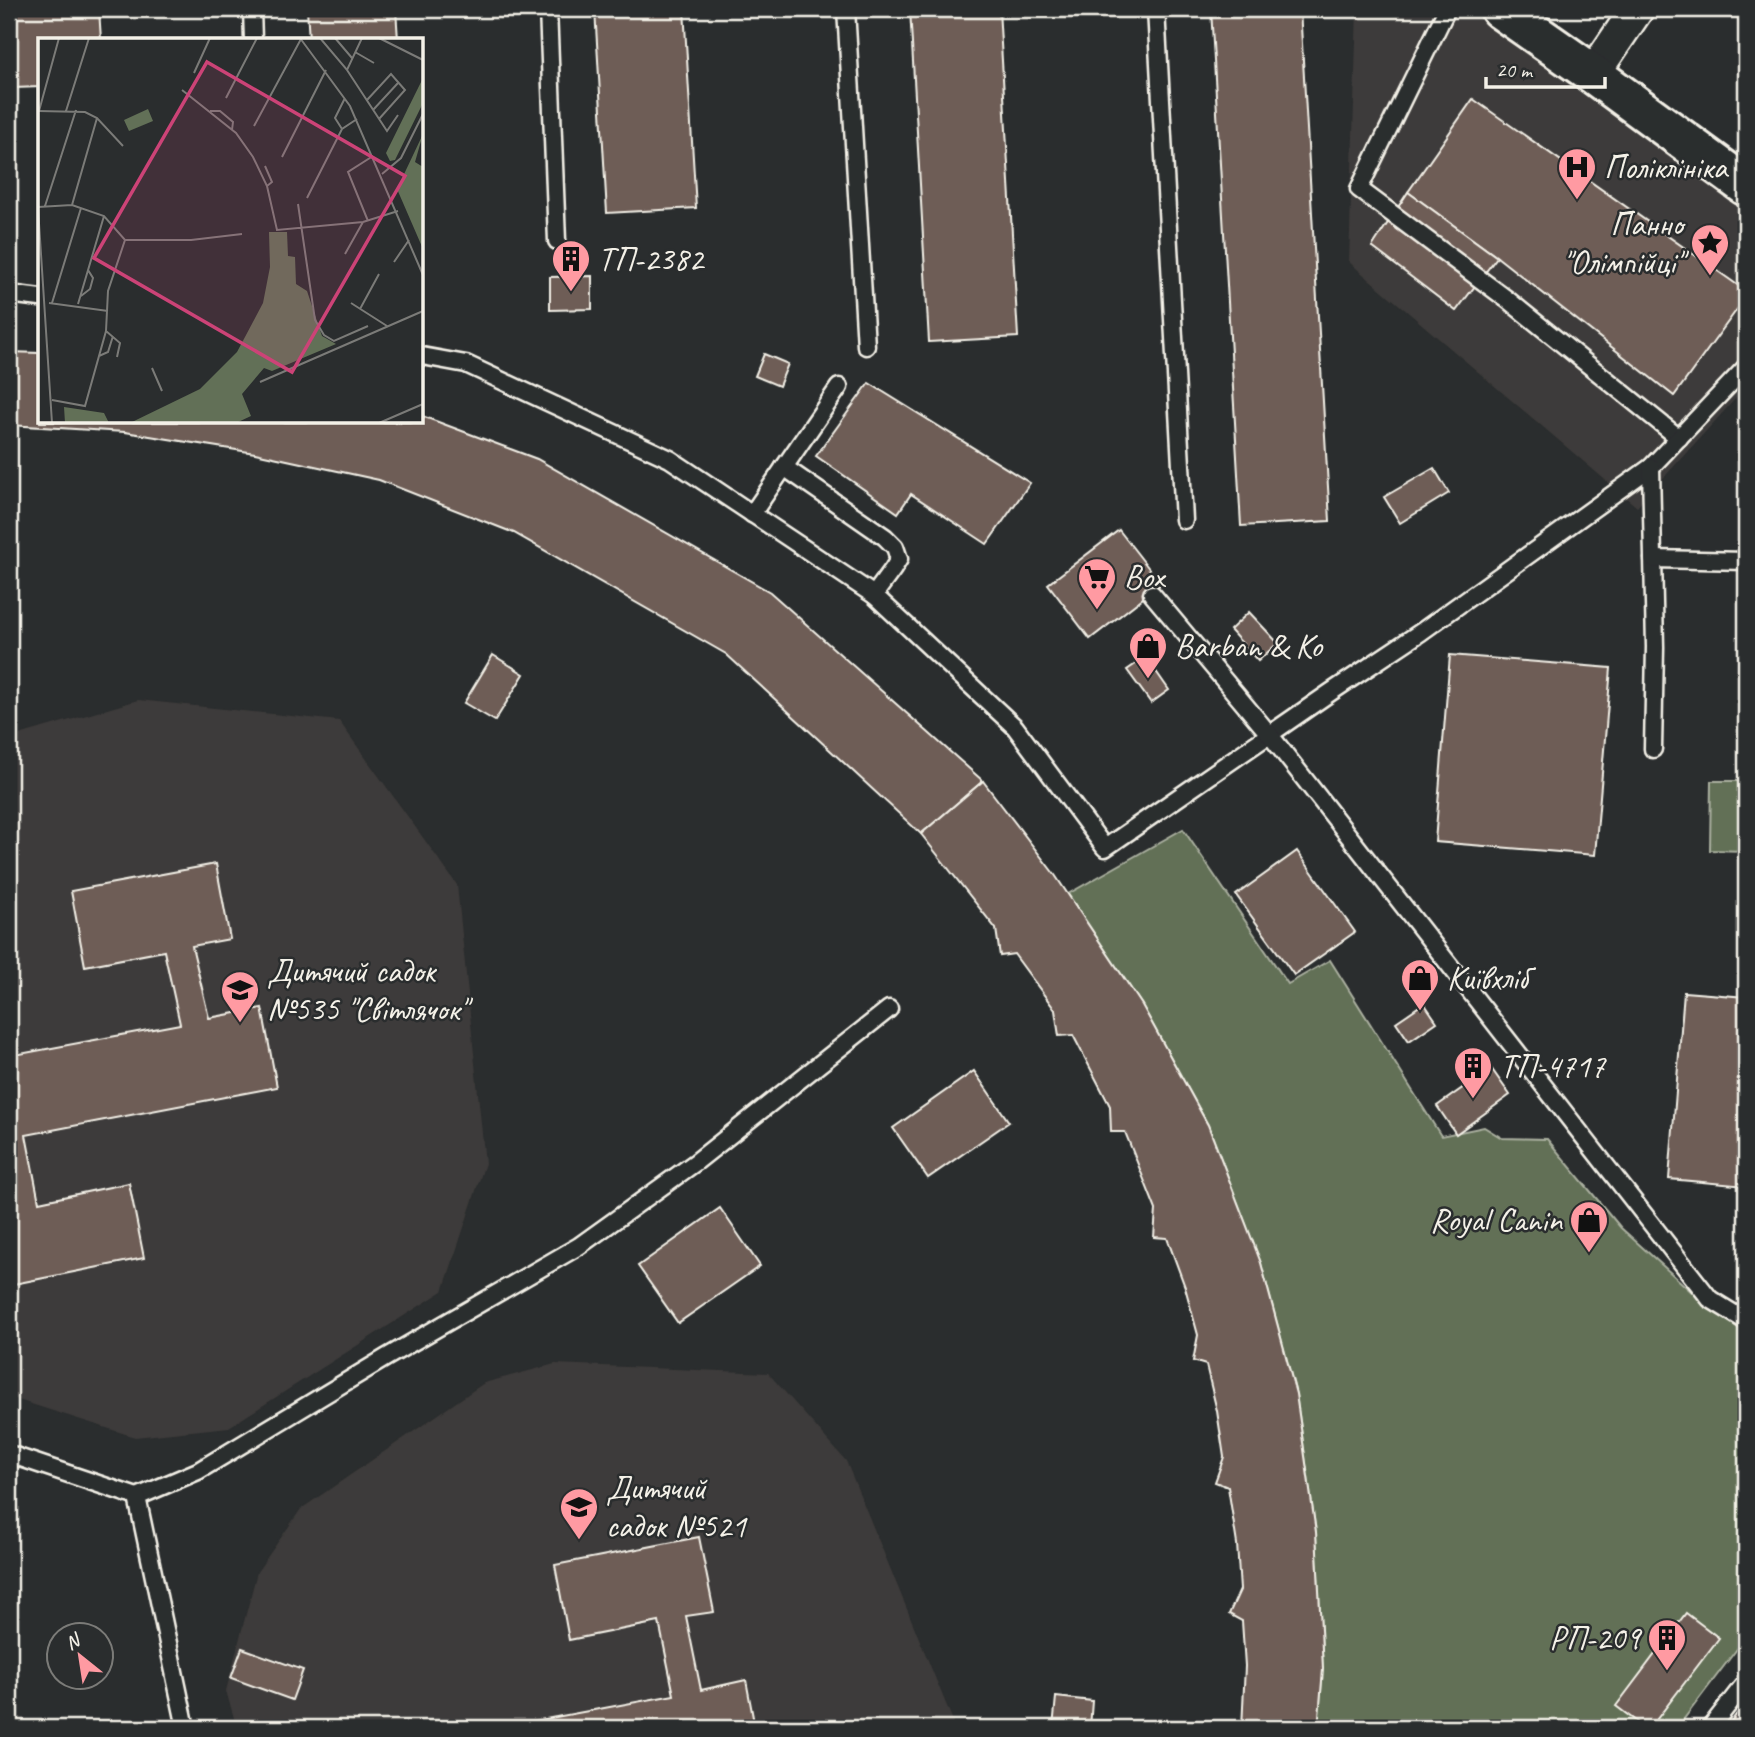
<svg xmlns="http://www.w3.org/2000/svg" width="1755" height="1737" viewBox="0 0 1755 1737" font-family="Caveat,sans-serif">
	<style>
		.built { fill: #3e3b3a }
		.green { fill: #627057; stroke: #abb0a0; stroke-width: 2 }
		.building { fill: #6e5d57; stroke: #f4f1e8; stroke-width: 2 }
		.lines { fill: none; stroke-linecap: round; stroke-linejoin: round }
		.service-casing { stroke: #f4f1e8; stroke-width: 21 }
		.minor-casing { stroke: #f4f1e8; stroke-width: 37 }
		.tertiary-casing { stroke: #f4f1e8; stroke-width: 44 }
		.service { stroke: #2a2d2e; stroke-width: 16 }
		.minor { stroke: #2a2d2e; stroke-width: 32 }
		.tertiary { stroke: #2a2d2e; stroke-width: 38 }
		.labels { text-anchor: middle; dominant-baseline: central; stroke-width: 5; stroke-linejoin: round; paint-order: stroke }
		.poi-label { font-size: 33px; fill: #f4f1e8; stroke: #2a2d2e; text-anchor: start }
		.inset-road { fill: none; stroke: #7b7b78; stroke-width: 2 }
		.view { fill: #cc4377; fill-opacity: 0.15; stroke: #cc4377; stroke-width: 3.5 }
		.inset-edge { fill: none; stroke: #f4f1e8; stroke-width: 3.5 }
	</style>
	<rect width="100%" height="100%" fill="#2a2d2e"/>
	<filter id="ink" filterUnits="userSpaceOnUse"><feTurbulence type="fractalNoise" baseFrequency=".0143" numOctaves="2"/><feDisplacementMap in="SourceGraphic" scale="14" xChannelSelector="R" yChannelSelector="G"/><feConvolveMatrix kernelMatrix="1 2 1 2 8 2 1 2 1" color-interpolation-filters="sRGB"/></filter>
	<g filter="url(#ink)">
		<g class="built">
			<path d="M1357,9H1465L1746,212V387L1637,507L1349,262Z"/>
			<path d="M138,700L339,721L457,885L485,1163L443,1291L229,1427L135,1437L9,1397V738Z"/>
			<path d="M555,1364L768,1373L846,1461L953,1721L952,1728H237L226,1691L257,1572L301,1509L484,1383Z"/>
		</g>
		<g class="green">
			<path d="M1711,781H1746V851L1710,850Z"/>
			<path d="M1183,829L1288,984L1330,960L1441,1136L1484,1127L1502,1138L1547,1139L1621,1228L1704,1303L1746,1334V1637L1677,1728H1318L1323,1669L1316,1532L1296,1394L1261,1263L1208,1125L1142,1005L1068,894Z"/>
		</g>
		<g class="building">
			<path d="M10,9H99L101,40H40V87L14,88Z"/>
			<path d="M307,9H396L398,40H309Z"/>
			<path d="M595,9H684L696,208L607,213Z"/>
			<path d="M910,9H999L1018,337L929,342Z"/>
			<path d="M1211,9H1300L1330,521L1241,526Z"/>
			<path d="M1473,99L1746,291V297L1674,396L1497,257L1408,192Z"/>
			<path d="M1408,192L1497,257L1456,311L1372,247Z"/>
			<path d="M592,276V309L550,310V277Z"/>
			<path d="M9,352L40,353V422H422V416L537,459L770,592L983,781L921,834L726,654L514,533L379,480L255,453L125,432L9,425Z"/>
			<path d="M764,354L788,364L779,386L755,376Z"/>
			<path d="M869,383L1030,483L987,544L911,494L898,513L816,456Z"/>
			<path d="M1434,468L1449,493L1400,523L1384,497Z"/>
			<path d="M1119,530L1161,584L1090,639L1048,584Z"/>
			<path d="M1249,612L1278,643L1258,661L1230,630Z"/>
			<path d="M493,655L524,674L495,721L464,703Z"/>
			<path d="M1450,655L1611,668L1595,855L1435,842Z"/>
			<path d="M1146,657L1169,690L1151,703L1127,670Z"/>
			<path d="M983,781L1055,875L1142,1005L1208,1125L1261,1263L1296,1394L1316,1532L1323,1669L1318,1728H1242L1245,1666L1242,1621L1229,1614L1240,1590L1237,1544L1228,1487L1215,1482L1224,1457L1217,1411L1206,1365L1193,1361L1198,1335L1185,1287L1167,1238L1154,1237L1156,1210L1135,1157L1125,1132H1111L1110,1106L1073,1035L1059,1036L1055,1010L1014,954L1000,956L996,929L921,834Z"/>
			<path d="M1297,851L1355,932L1294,975L1236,895Z"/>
			<path d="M216,864L230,939L192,946L209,1018L262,1008L277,1087L26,1135L39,1202L129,1183L144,1258L9,1285V1208L13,1207L9,1185V1056L180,1024L164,951L85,966L71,891Z"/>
			<path d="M1684,992L1746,997V1186L1669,1179Z"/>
			<path d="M1424,1003L1437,1022L1409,1041L1396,1022Z"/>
			<path d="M1491,1068L1510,1095L1456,1134L1437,1106Z"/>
			<path d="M974,1071L1009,1122L928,1178L893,1128Z"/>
			<path d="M720,1208L760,1266L678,1323L638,1266Z"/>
			<path d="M699,1537L714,1612L686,1616L701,1690L746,1680L755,1728H497L674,1695L659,1622L569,1640L555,1565Z"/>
			<path d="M1686,1613L1719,1638L1650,1728H1645L1616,1706Z"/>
			<path d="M242,1648L303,1670L292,1700L231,1678Z"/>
			<path d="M1056,1697L1092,1701L1090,1728H1053Z"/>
			<path d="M1746,1702V1728H1726Z"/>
		</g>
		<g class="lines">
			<defs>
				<g id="service">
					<path d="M252,9L253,40"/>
					<path d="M548,9L557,241"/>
					<path d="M846,9L866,346"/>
					<path d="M1156,9L1184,520"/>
					<path d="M1447,9L1359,189L1508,300L1679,438"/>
					<path d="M9,294L40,298"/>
					<path d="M422,356L466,364L670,459L874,595L1015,727L1105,848L1331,692L1421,632L1651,467L1746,367"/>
					<path d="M784,467L885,537L895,547L899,559L893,569L874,595"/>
					<path d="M1651,467L1655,647L1653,749"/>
					<path d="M752,514L839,387"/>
					<path d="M1653,559L1746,561"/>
					<path d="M1152,594L1270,735L1710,1299L1746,1321"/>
					<path d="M9,1454L137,1497L198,1471L387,1357L579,1246L696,1162L889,1009"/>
					<path d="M137,1497L186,1728"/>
					<path d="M1710,1728L1746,1682"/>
				</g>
				<path id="minor" d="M1593,74L1637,9"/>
				<path id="tertiary" d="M1500,9L1593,74L1746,186"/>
			</defs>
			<use href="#service" class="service-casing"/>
			<use href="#minor" class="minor-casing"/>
			<use href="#tertiary" class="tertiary-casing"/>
			<use href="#service" class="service"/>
			<use href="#minor" class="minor"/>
			<use href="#tertiary" class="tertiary"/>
		</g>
	</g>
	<defs>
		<symbol id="hospital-pin" viewBox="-11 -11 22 30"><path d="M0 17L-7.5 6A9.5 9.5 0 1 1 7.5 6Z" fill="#ff9aa2" stroke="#2a2d2e"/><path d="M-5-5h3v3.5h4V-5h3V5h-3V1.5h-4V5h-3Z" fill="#111"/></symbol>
		<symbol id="sight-pin" viewBox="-11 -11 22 30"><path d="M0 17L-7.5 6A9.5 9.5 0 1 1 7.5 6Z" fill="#ff9aa2" stroke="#2a2d2e"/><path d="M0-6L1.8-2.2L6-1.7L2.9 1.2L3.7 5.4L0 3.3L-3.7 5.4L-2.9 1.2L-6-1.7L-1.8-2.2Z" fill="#111"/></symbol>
		<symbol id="building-pin" viewBox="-11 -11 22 30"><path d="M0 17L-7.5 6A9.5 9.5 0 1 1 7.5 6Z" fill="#ff9aa2" stroke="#2a2d2e"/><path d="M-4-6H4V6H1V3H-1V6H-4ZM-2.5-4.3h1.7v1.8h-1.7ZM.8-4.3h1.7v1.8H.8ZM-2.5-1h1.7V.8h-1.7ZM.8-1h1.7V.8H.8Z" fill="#111"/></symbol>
		<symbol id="supermarket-pin" viewBox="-11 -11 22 30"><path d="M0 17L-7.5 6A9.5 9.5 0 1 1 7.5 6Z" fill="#ff9aa2" stroke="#2a2d2e"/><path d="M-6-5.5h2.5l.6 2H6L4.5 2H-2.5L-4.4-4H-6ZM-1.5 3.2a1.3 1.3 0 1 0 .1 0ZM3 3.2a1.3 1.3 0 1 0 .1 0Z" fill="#111"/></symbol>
		<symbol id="shop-pin" viewBox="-11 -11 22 30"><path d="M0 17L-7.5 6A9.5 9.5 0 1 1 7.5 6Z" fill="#ff9aa2" stroke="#2a2d2e"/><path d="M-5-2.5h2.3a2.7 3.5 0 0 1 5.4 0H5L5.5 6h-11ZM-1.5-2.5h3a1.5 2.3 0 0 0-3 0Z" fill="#111"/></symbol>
		<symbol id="school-pin" viewBox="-11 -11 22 30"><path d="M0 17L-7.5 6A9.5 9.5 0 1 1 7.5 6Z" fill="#ff9aa2" stroke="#2a2d2e"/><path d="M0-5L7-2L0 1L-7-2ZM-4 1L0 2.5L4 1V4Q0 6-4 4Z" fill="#111"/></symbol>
	</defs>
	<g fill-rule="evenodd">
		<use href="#hospital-pin" x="1555" y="145" width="44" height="60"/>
		<use href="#sight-pin" x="1688" y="221" width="44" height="60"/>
		<use href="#building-pin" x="549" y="237" width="44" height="60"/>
		<use href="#supermarket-pin" x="1075" y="555" width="44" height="60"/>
		<use href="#shop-pin" x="1126" y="624" width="44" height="60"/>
		<use href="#shop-pin" x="1398" y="956" width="44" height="60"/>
		<use href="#school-pin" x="218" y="968" width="44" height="60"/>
		<use href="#building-pin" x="1451" y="1044" width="44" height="60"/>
		<use href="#shop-pin" x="1567" y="1198" width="44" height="60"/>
		<use href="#school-pin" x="557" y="1485" width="44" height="60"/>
		<use href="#building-pin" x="1645" y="1616" width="44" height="60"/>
	</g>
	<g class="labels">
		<g class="poi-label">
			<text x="1604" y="167">Поліклініка</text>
			<text x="1683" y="224" text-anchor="end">Панно<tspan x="1683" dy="38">"Олімпійці"</tspan></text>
			<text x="598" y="259">ТП-2382</text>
			<text x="1124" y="577">Box</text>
			<text x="1175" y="646">Barban &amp; Ko</text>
			<text x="267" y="971">Дитячий садок<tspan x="267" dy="38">№535 "Світлячок"</tspan></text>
			<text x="1447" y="978">Київхліб</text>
			<text x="1500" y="1066">ТП-4717</text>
			<text x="1562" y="1220" text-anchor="end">Royal Canin</text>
			<text x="606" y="1488">Дитячий<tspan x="606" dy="38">садок №521</tspan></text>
			<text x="1640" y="1638" text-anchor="end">РП-209</text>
		</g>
	</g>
	<g transform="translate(38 38)">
		<rect width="385" height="385" fill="#2a2d2e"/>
		<path d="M385,40V65L357,122L352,123L348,115ZM110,71L115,83L91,93L86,82ZM385,96L377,124L385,129V211L359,151ZM231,194H249L250,218L257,219L258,246L269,253L284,298L298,306L234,333L226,330L204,356L213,378L198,385H92L162,351L199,314L225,265L232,229ZM26,369L66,375L71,385H27Z" fill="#627057"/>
		<path class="inset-road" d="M262,0L312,68L385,237M282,0L309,32L324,0M297,0L314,20M341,0L385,22M317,14L336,25M309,32L349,93L360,77M156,35L172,0M144,52L198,95L215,119L229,148L239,192L325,184L360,173M188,60L219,0M329,62L353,36L367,52L341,81M335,72L360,45M0,73L47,74L59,80L85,108M1,73L21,0M28,73L51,0M172,73H182L195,84L194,92M216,88L263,1M304,91L297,80L307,60M244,119L288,32M227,128L234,144L229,148M344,136L363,120L385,76M269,160L304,91L319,81M260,166L277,282L286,297L296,303L330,288M34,167L59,80M7,168L38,72M0,169L34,167L66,178L87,202H153L204,196M0,170L14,385M330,183L310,134L335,118M307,216L325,184M356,224L371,202M43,258L52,251L55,240L50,232M11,265L70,273M14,265L43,170M313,265L349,288M40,266L66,178M322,271L341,236M68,293L82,305L79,319M61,318L70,314L75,298M114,330L124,353M222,344L385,273M14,362L47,368L68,293L70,253L87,202M341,385L385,366"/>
		<path class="view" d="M169,24L367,138L254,334L56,220Z"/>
		<rect width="385" height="385" class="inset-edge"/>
	</g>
	<rect width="1755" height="1737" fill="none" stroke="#2a2d2e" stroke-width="35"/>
	<rect x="18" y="18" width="1720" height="1702" fill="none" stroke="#f4f1e8" stroke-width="2.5" filter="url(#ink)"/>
	<g transform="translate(80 1656) rotate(330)"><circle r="33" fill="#2a2d2e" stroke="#7b7b78" stroke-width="2"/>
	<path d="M0-5L12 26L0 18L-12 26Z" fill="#ff9aa2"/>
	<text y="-10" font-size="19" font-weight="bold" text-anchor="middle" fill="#f4f1e8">N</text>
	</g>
	<path d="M1486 77v10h119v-10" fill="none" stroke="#f4f1e8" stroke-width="3.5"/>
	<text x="1496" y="77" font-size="21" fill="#f4f1e8" stroke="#2a2d2e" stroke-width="5" paint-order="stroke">20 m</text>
</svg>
